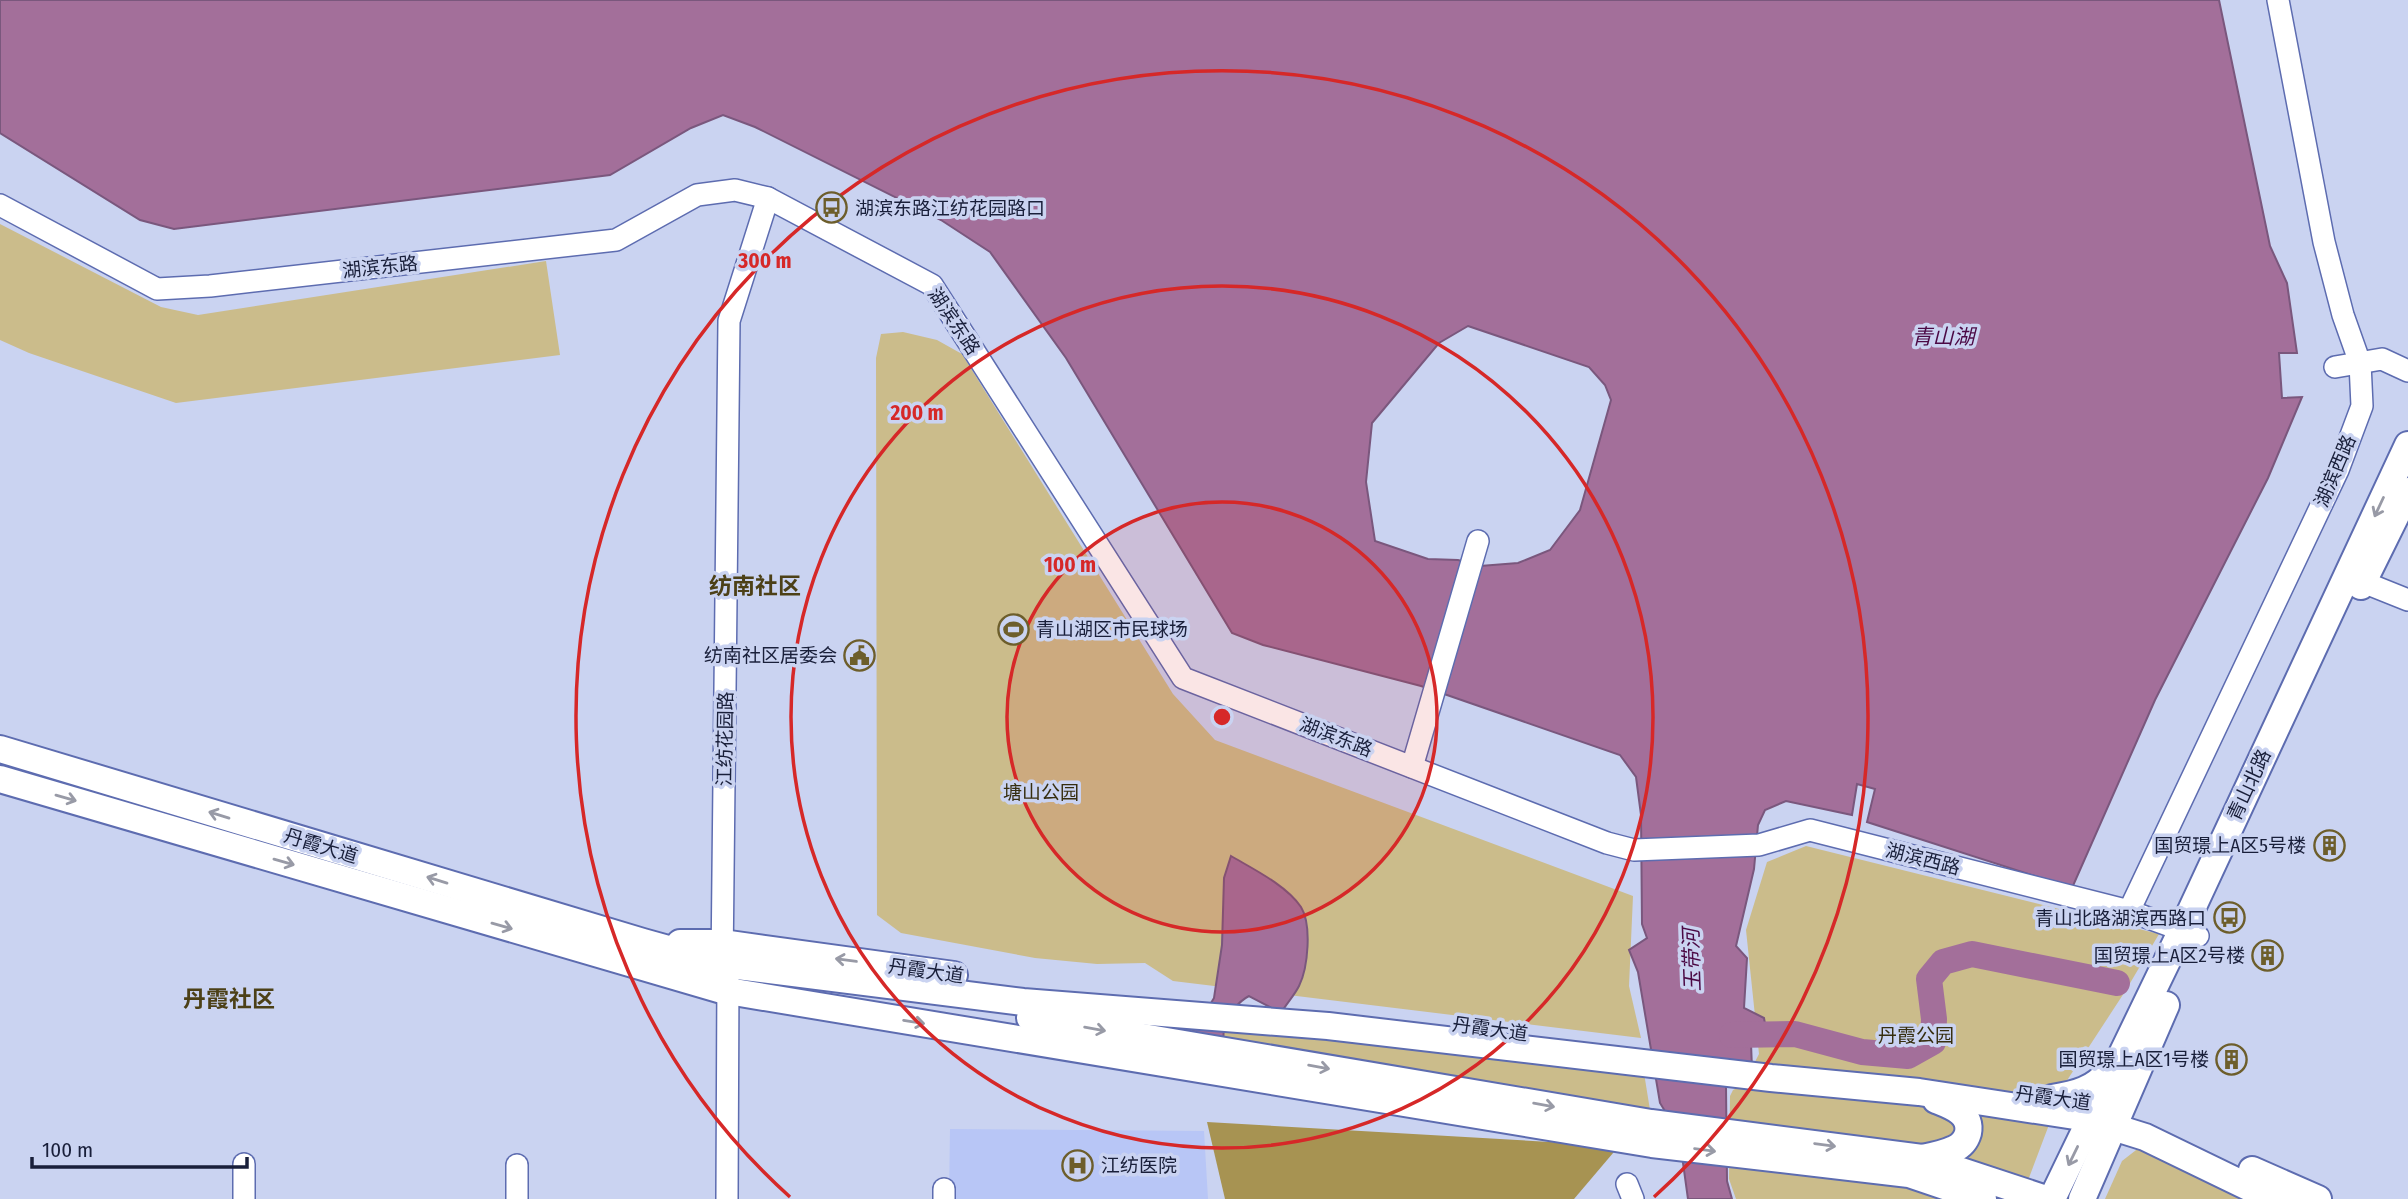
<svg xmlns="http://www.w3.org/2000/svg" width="2408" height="1199" viewBox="0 0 2408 1199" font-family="'Fira Sans Condensed','Noto Sans SC',sans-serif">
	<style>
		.built { fill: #b8c6f6 }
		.green { fill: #cbbc8b }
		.forest { fill: #a79352 }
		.water { fill: #a36f9a; stroke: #7a577d; stroke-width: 2; fill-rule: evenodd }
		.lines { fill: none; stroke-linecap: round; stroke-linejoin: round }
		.river { stroke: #a36f9a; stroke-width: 26 }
		.minor-casing { stroke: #5d6cb0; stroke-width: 24 }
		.major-casing { stroke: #5d6cb0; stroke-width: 30 }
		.minor { stroke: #fff; stroke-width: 21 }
		.major { stroke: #fff; stroke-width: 26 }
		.oneway { stroke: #989aa6 }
		.ring { fill: none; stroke: #d62828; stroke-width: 3.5 }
		.labels { text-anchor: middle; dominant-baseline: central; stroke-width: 7; stroke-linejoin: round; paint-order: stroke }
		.poi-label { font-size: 19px; fill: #191f3a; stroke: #cad3f1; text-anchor: end }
		.street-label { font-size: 19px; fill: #191f3a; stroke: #cad3f1 }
		.park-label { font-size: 19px; fill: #362e0f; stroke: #cad3f1 }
		.water-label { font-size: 21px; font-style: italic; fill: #4b0945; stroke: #cad3f1 }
		.quarter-label { font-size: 23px; font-weight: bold; fill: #4c4017; stroke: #cad3f1 }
		.centre { fill: #d62828; stroke: #cad3f1; stroke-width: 3.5 }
		.ring-label { font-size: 21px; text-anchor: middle; font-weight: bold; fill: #d62828; stroke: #cad3f1; stroke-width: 7; stroke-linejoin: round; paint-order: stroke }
	</style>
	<rect width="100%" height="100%" fill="#cad3f1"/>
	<path class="built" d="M950,1129L1204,1131L1208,1199H949Z"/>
	<g class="green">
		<path d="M0,224L161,307L198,315L546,261L560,355L176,403L29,353L0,340Z"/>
		<path d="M903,332L937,340L962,354L1173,694L1215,740L1633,896L1629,986L1641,1038L1173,981L1145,963L1097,964L1035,958L901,933L877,915L876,358L881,334Z"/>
		<path d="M1806,846L2159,934L2126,990L2064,1085L2021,1199H1736L1729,1179L1730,1096L1733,1090L1743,1085L1759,1054L1746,930L1767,862Z"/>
		<path d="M1009,1007L1644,1073L1650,1110Z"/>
		<path d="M2140,1147L2257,1199H2105L2122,1161Z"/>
	</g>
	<path class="forest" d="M1207,1122L1619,1146L1574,1199H1225Z"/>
	<g class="water">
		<path d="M0,0H2219L2270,246L2287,283L2297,353H2279L2282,398L2302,397L2268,478L2155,700L2072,888L1867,822L1875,789L1857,784L1852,815L1786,801L1765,810L1758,825L1754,869L1736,946L1747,958L1744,1008L1764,1018L1767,1035L1751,1043L1752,1069L1726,1087L1727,1181L1732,1199H1688L1679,1134L1660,1103L1638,972L1629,950L1647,938L1642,924L1641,815L1636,777L1620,755L1421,686L1263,645L1232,633L1066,358L990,252L941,220L755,127L723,115L691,128L610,175L174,229L140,220L0,133ZM1468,326L1589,367L1605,385L1611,400L1580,510L1550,550L1518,563L1480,566L1458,560L1428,559L1375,541L1366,482L1372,423L1439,343Z"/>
		<path d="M1231,856C1253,869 1286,885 1301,907C1312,925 1308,968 1299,986C1294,996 1286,1004 1281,1013L1249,996C1239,1001 1225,1017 1224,1029C1223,1035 1224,1040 1222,1047L1178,1049L1197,1026L1214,998L1222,945L1224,878Z"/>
	</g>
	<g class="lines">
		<path class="river" d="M1732,1035L1795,1034L1862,1052L1908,1056L1933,1042L1934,1019L1929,979L1943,962L1972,954L2117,983"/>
		<defs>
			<g id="minor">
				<path d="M0,205L157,289L210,286L616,240L697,195L735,190L768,198L932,285L1183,678L1607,843L1634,850L1759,845L1810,830L2129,911L2198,936"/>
				<path d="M2335,367L2382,359L2408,371"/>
				<path d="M2363,582L2408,600"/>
				<path d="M1412,767L1478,541"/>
				<path d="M2129,911L2338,470L2362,406L2360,363L2343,315L2324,242L2278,0"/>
				<path d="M244,1164V1199"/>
				<path d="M517,1165V1199"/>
				<path d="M1627,1184L1633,1199"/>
				<path d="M944,1189V1199"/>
				<path d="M727,1199L728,972L722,966L729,321L768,198"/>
			</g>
			<g id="major">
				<path d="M2361,586L2408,491"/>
				<path d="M0,749L643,942L722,964L1023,1002L1328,1026L1771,1078L1919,1092L2081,1117L2145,1137L2273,1199"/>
				<path d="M0,779L722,990L1652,1144L1909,1174L1983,1199"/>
				<path d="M680,943H722L954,975"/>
				<path d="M1030,1018L1651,1123L1922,1158L2046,1199"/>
				<path d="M2052,1098C2076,1094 2094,1090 2110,1070"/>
				<path d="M1922,1158C1933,1156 1944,1154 1954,1149C1961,1146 1966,1140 1968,1133C1972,1113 1951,1106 1936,1100"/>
				<path d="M2252,1170L2318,1199"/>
				<path d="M2052,1199L2182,930L2408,445"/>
				<path d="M2082,1199L2166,1005"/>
			</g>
		</defs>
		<use href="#minor" class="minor-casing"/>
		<use href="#major" class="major-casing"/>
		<use href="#minor" class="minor"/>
		<use href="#major" class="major"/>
	</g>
	<defs><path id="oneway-shaft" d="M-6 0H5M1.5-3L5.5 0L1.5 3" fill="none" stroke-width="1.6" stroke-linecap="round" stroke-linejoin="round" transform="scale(1.75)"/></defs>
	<g class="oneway">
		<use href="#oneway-shaft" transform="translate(2379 507) rotate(115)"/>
		<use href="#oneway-shaft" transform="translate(66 798) rotate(16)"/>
		<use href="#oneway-shaft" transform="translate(219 815) rotate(-163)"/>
		<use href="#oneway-shaft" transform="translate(284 862) rotate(16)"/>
		<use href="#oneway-shaft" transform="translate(437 880) rotate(-163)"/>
		<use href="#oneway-shaft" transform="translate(502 926) rotate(16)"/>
		<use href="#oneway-shaft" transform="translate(846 960) rotate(-172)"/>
		<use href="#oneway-shaft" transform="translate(914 1022) rotate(9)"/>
		<use href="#oneway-shaft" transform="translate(1095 1029) rotate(10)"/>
		<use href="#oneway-shaft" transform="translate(1319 1067) rotate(10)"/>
		<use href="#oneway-shaft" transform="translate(1544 1105) rotate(10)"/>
		<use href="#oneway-shaft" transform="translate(1825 1145) rotate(8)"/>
		<use href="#oneway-shaft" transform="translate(1705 1150) rotate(7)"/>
		<use href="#oneway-shaft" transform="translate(2073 1156) rotate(116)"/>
	</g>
	<circle cx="1222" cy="717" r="215" fill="#d62828" fill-opacity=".12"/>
	<g class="ring">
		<circle cx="1222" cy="717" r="215"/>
		<circle cx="1222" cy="717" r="431"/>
		<path d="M790 1197A646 646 0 1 1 1654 1197"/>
	</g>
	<defs>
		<symbol id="bus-ring" viewBox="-11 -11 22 22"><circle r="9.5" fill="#cad3f1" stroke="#6d5e2b" stroke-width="1.5"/><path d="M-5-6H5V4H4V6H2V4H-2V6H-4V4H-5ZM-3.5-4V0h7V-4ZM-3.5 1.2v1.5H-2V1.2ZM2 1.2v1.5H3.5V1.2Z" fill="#6d5e2b"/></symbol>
		<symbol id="stadium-ring" viewBox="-11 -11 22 22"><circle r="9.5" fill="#cad3f1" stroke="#6d5e2b" stroke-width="1.5"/><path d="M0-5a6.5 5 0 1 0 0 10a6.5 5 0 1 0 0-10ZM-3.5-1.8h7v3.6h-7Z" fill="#6d5e2b"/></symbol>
		<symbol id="civic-ring" viewBox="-11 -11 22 22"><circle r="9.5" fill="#cad3f1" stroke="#6d5e2b" stroke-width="1.5"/><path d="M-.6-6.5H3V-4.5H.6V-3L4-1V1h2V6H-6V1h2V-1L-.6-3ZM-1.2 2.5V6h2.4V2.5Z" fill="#6d5e2b"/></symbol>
		<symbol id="building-ring" viewBox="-11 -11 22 22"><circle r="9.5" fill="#cad3f1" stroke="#6d5e2b" stroke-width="1.5"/><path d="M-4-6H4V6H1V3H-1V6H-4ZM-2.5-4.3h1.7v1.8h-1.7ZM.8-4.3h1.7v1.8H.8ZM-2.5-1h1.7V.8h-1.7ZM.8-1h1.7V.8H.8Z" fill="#6d5e2b"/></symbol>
		<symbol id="hospital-ring" viewBox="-11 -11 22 22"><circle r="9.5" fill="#cad3f1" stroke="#6d5e2b" stroke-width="1.5"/><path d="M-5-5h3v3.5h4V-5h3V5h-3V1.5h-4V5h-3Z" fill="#6d5e2b"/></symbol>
	</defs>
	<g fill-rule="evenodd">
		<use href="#bus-ring" x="814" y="190" width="35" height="35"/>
		<use href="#stadium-ring" x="996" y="612" width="35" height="35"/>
		<use href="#civic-ring" x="842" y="638" width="35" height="35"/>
		<use href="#building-ring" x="2312" y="828" width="35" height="35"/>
		<use href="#bus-ring" x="2212" y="900" width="35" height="35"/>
		<use href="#building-ring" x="2250" y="938" width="35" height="35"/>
		<use href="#building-ring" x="2214" y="1042" width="35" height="35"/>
		<use href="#hospital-ring" x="1060" y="1148" width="35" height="35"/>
	</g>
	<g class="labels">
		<g class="poi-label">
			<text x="855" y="208" text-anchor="start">湖滨东路江纺花园路口</text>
			<text x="1036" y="629" text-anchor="start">青山湖区市民球场</text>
			<text x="837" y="655">纺南社区居委会</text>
			<text x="2306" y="845">国贸璟上A区5号楼</text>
			<text x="2206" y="918">青山北路湖滨西路口</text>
			<text x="2245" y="955">国贸璟上A区2号楼</text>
			<text x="2209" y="1059">国贸璟上A区1号楼</text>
			<text x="1101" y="1165" text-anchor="start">江纺医院</text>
		</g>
		<g class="street-label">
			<text transform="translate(380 267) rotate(-6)">湖滨东路</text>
			<text transform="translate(954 321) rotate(56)">湖滨东路</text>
			<text transform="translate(2335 471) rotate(-67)">湖滨西路</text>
			<text transform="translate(1336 737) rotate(21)">湖滨东路</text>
			<text transform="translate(725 739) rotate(-89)">江纺花园路</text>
			<text transform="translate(2249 785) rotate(-65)">青山北路</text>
			<text transform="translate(321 846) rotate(17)">丹霞大道</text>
			<text transform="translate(1923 859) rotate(14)">湖滨西路</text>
			<text transform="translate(926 971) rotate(8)">丹霞大道</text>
			<text transform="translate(1490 1029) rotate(8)">丹霞大道</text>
			<text transform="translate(2053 1098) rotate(8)">丹霞大道</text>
		</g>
		<g class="park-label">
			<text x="1041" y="792">塘山公园</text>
			<text x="1916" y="1035">丹霞公园</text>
		</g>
		<g class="water-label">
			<text x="1943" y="337">青山湖</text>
			<text transform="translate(1692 960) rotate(-92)">玉带河</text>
		</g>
		<g class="quarter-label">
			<text x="755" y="586">纺南社区</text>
			<text x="229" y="999">丹霞社区</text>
		</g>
	</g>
	<circle cx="1222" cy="717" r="10" class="centre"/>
	<g class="ring-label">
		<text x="765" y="268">300 m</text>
		<text x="917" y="420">200 m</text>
		<text x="1070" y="572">100 m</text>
	</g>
	<path d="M32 1157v10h215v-10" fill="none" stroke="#191f3a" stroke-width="3.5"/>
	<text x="42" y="1157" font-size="21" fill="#191f3a" stroke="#cad3f1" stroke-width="5" paint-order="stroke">100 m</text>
</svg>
